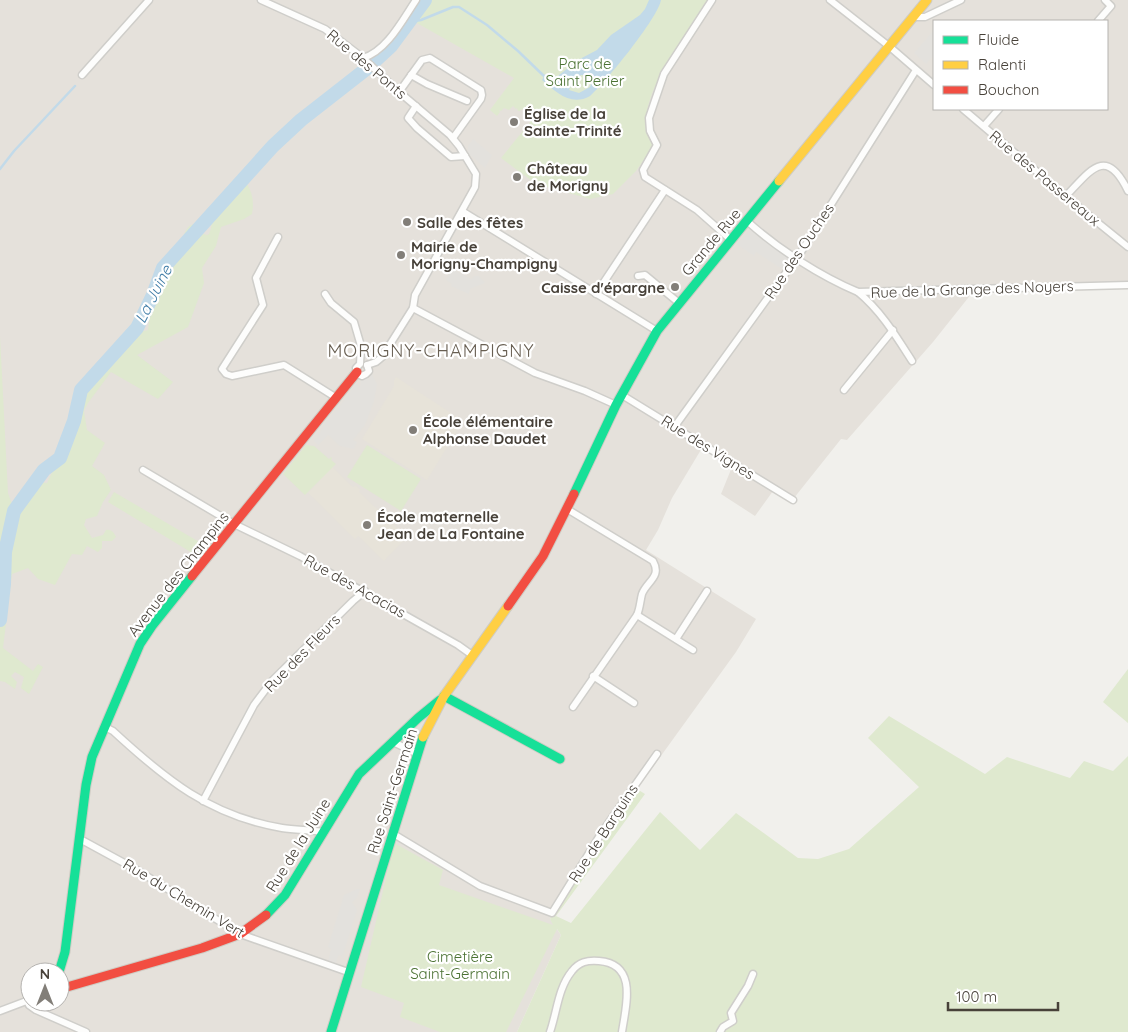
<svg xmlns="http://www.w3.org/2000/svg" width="1128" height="1032" viewBox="0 0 1128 1032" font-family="Quicksand,sans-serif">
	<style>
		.residential { fill: #e5e1db; fill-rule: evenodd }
		.education { fill: #e7e3d9 }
		.green { fill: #dfe9cf }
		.parking { fill: #e3e1dd }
		.water { fill: #c2dae9; fill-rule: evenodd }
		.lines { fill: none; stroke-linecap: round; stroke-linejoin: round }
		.stream { stroke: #c2dae9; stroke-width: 2.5 }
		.river { stroke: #c2dae9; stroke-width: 14 }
		.street-casing { stroke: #cfceca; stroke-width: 9 }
		.fast-casing { stroke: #cfccc4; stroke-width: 11 }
		.slow-casing { stroke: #cfccc4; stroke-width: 11 }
		.jam-casing { stroke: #cfccc4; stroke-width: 11 }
		.street { stroke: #fdfdfc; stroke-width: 6 }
		.fast { stroke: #16e098; stroke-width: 9 }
		.slow { stroke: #ffcf43; stroke-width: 9 }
		.jam { stroke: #f24e42; stroke-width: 9 }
		.poi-dot { fill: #827e78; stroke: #fff; stroke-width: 2 }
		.labels { text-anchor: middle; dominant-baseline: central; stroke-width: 4.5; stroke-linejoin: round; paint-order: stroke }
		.park-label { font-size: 15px; fill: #4b7233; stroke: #fff }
		.street-label { font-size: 15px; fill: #474139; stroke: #fff }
		.poi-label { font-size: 15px; font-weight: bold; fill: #474139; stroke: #fff; text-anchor: start }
		.water-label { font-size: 16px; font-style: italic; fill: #3e7ba6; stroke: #fff }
		.quarter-label { font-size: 18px; letter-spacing: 1px; fill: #685f52; stroke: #fff }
	</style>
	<rect width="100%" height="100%" fill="#f1f0ec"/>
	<path class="residential" d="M0,0H1128V289L972,293L933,342L847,440L841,439L794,498L773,491L755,516L721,494L732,467L702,448L672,498L658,530L646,550L756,619L736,652L637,789L550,919L561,935L517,1032H0ZM934,21H1107V109H934ZM30,972H60V1002H30Z"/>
	<g class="education">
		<path d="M396,377L463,421L427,480L362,439L394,386V381Z"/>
		<path d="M332,467L353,487L356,486L360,489L359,492L407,537L384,561L358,536L355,539L308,493Z"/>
	</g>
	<g class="green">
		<path d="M420,0H709C688,32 647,83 646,121C645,129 651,139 653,147L636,171L613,194L590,199L536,184L501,158L531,121L528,117H525L524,114L526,112L522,109L520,111H518L517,108L516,109L513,106L509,110L504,108L501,111L499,110L500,112L497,116L490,110L514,78L408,18Z"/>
		<path d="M247,184C253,194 254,203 252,214L244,219L221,227L216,246L202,268L204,283L188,327L137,355L173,382L158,399L111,372L88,403L84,411L87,430L105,443L92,466L104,475L111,490L103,502L97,516L86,519L84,525L92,538L103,535L106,530C111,529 114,532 116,537L112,541H102V548L98,552L87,546L82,555L72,554L55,585L38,579L28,568L12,574L3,648L33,671L38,664L43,667L29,694L21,688L24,677L15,672L11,676L17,682L15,689L5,682L0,681V336L8,493L13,507L25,499L39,482L47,483L56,464L67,452L76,425L83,393L93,379L99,375L106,365L108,355L132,326L136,324L144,331L148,330C152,304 151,276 167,254C171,249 177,245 181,240C186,233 186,224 196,224L203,234L208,235C212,229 211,226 212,219C213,201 230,188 247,184Z"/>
		<path d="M306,445L314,446L329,459L331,457L332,458L331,460L336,464L305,495L283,474Z"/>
		<path d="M367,445L421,479L401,511L347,477Z"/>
		<path d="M114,492L206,546L199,557L108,502Z"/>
		<path d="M1128,669V723L1103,702Z"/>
		<path d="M889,716L985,774L1007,757L1070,778L1084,761L1113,771L1128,756V1032H517L561,935L557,929L506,1032H440L400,1017L404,1003L361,987L394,843L443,870L439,885L553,925L550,919L637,789L645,794L556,916L571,923L660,812L700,850L736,813L798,858L818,859L849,849L919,787L868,738Z"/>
	</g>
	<g class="parking">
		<path d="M934,30V55L926,64L914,53Z"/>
		<path d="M473,139L492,155L485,168L468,153V146Z"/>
		<path d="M751,229L790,258L782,269L756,252L754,256L737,244Z"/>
		<path d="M452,269L471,279L475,276H479L485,283L470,289L469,294L451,286L452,284L446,280Z"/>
		<path d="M372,374L377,384L374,401L365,425L353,440L357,442L354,449L340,446L328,435L318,445L314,441L320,433L324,424L339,407L356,384L360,387L361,380Z"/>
		<path d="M357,889H360L357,898L352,902L357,910L342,958L341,955L338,956L335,968L327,965L331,949L328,947L344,895Z"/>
	</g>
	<path class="water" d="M649,0H661C658,18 605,83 590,96C571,107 556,92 542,80L545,74L552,77L558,76L578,60L597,50L611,35L640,15L645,9ZM581,75L589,76L593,78L590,87L579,93L569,90L573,80Z"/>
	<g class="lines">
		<g class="stream">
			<path d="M409,22L421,20L453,7H459L487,25L518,51L546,78"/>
			<path d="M0,169L14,151L75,86"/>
		</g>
		<path class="river" d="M0,620L4,584L5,552L14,511L44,470L60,458L74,421L81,390L137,328L153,295L163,268L273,146L301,120L365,70L391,46L425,0"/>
		<defs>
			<g id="street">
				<path d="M261,0L325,29L363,58L398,91L450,135L459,146L476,174L475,187L415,295L413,308L382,357L376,362L367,365"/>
				<path d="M712,0L664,74L649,118L650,131L657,145L643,170L645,177L697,210L731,240"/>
				<path d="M830,0L890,47L934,85"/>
				<path d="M913,17H925L961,0"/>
				<path d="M1098,21L1111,6L1105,0"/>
				<path d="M363,58C387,51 403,19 416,0"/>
				<path d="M82,75L149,0"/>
				<path d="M411,75L427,84L467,101"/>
				<path d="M399,92L422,60L430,58L481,90L482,95L481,99L453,138"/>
				<path d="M416,106L408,118L417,128L451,157L465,156"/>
				<path d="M963,109L1081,209L1128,247"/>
				<path d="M984,126L999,109"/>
				<path d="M1066,196C1090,171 1106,145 1128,191"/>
				<path d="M462,211L657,331"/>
				<path d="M747,221C778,249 820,276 858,292L1128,285"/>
				<path d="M278,237L256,278L263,305L222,369L226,374L232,376L284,365L335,397"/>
				<path d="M638,276L645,275L679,303"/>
				<path d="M858,292C881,311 896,336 912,361"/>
				<path d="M325,294L331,303L354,322L361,346L360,364L356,368L358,374L362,376L366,374L369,371L367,365"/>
				<path d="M596,294L665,190"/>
				<path d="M413,308L535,373L585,391L616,405"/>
				<path d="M844,390L893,330"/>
				<path d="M622,395L793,500"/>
				<path d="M675,426L801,252L916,70"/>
				<path d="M143,470L234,524L300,556L458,645L472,655"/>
				<path d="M567,509L653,561C662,577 647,581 642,594C640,602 640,608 637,615L573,707"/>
				<path d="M637,615L693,650"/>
				<path d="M676,639L707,591"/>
				<path d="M593,676L634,703"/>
				<path d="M105,727L113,731C165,779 210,816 282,828C295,830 310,830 324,832"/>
				<path d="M393,742L416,753"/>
				<path d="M203,801L254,705L272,681L353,601L365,591"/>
				<path d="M392,833L480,886L552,913L602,832L657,754"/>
				<path d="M80,839L137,870L240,934L348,972"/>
				<path d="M27,1001L29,1005L36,1010L86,1032"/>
				<path d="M0,1011L29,1000"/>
				<path d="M550,1032C557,1012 558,988 572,971C579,962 587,960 599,961C638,964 626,1005 622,1032"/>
				<path d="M720,1032L723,1027L733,1021L731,1013L748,986L753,974"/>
			</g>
			<g id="fast">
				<path d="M574,494L616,405L657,331L779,181"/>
				<path d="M444,696L560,759"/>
				<path d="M266,915L285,895L359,774L418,718L440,700"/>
				<path d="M59,972L65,952L86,785L92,757L140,644L152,626L192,576"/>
				<path d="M331,1032L423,737"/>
			</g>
			<g id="slow">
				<path d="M779,181L927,0"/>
				<path d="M423,737L444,696L508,606"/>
			</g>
			<g id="jam">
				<path d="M192,576L357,372"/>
				<path d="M508,606L543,556L574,494"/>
				<path d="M60,989L202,948L240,934L266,915"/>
			</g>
		</defs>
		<use href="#street" class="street-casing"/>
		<use href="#fast" class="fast-casing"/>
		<use href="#slow" class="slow-casing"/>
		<use href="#jam" class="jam-casing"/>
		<use href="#street" class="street"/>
		<use href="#fast" class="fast"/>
		<use href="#slow" class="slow"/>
		<use href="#jam" class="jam"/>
	</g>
	<g class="poi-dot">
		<circle cx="514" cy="122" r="5"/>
		<circle cx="517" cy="177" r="5"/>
		<circle cx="407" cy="222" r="5"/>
		<circle cx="401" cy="255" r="5"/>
		<circle cx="675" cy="287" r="5"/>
		<circle cx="413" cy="430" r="5"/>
		<circle cx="367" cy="525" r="5"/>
	</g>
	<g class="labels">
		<g class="park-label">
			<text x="585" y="63">Parc de<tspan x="585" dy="17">Saint Perier</tspan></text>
			<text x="460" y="956">Cimetière<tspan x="460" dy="17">Saint-Germain</tspan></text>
		</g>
		<g class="street-label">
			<text transform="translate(367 64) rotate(40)">Rue des Ponts</text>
			<text transform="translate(1045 178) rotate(40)">Rue des Passereaux</text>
			<text transform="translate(711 242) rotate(-50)">Grande Rue</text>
			<text transform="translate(799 251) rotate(-56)">Rue des Ouches</text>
			<text transform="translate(972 289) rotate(-2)">Rue de la Grange des Noyers</text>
			<text transform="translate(708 447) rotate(32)">Rue des Vignes</text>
			<text transform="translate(178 574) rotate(-52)">Avenue des Champins</text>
			<text transform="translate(355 586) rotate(29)">Rue des Acacias</text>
			<text transform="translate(302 653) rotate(-46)">Rue des Fleurs</text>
			<text transform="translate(392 791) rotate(-72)">Rue Saint-Germain</text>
			<text transform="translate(603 833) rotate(-57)">Rue de Barguins</text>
			<text transform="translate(298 845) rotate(-58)">Rue de la Juine</text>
			<text transform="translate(184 898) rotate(31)">Rue du Chemin Vert</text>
		</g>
		<g class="poi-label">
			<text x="524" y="113">Église de la<tspan x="524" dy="17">Sainte-Trinité</tspan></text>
			<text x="527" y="168">Château<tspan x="527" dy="17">de Morigny</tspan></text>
			<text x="417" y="222">Salle des fêtes</text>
			<text x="411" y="246">Mairie de<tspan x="411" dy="17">Morigny-Champigny</tspan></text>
			<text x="665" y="287" text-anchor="end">Caisse d'épargne</text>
			<text x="423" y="421">École élémentaire<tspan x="423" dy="17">Alphonse Daudet</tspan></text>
			<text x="377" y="516">École maternelle<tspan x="377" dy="17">Jean de La Fontaine</tspan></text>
		</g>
		<g class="water-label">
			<text transform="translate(153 294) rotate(-63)">La Juine</text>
		</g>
		<g class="quarter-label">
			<text x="431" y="350">MORIGNY-CHAMPIGNY</text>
		</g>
	</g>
	<rect x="933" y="20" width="175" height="90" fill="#ffffff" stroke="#b5b3b0"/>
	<rect x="943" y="36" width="25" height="8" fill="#16e098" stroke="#b5b3b0"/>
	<text x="978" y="45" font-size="15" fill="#474139">Fluide</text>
	<rect x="943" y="61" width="25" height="8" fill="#ffcf43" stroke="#b5b3b0"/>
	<text x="978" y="70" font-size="15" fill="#474139">Ralenti</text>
	<rect x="943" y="86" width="25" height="8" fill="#f24e42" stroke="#b5b3b0"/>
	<text x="978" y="95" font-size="15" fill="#474139">Bouchon</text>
	<g transform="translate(45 987)"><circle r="24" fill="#ffffff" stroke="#b5b3b0"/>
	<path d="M0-4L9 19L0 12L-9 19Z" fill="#827e78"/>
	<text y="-8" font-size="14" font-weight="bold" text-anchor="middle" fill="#474139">N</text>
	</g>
	<path d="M948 1002v8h110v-8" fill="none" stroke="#474139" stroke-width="2.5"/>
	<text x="956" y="1002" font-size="15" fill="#474139" stroke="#ffffff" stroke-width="4" paint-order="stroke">100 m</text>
</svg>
